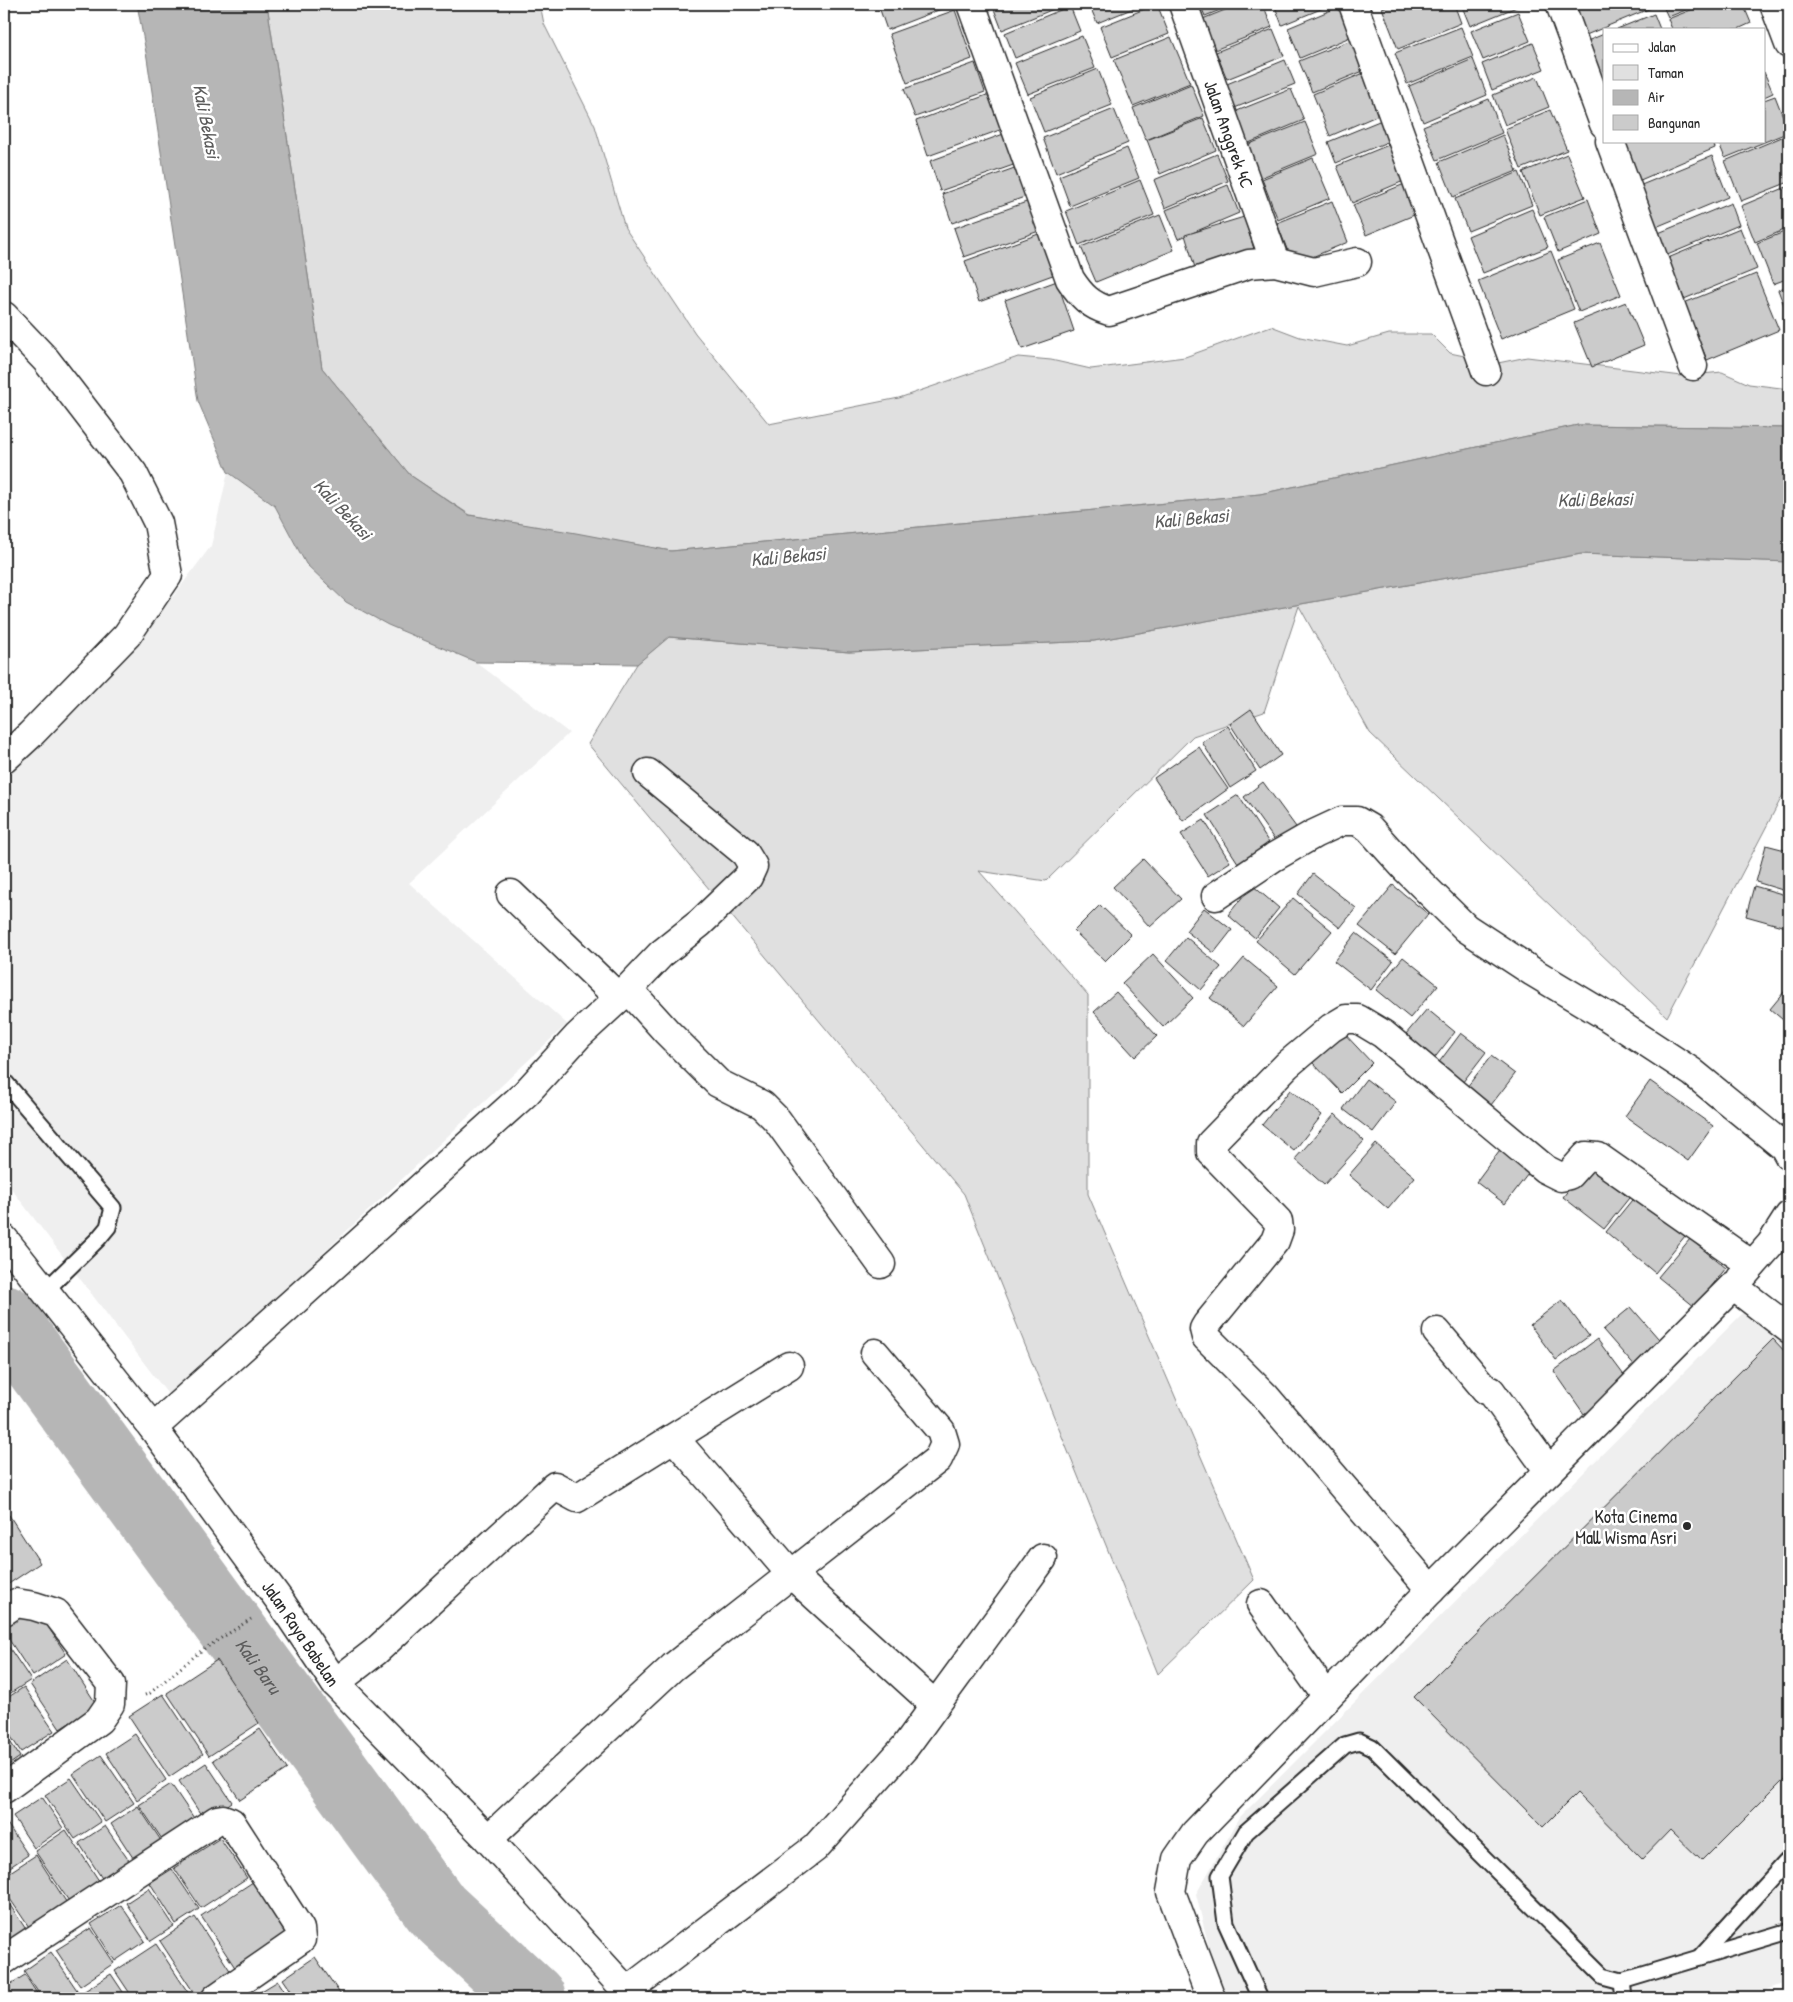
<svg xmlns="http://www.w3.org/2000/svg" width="1793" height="2002" viewBox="0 0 1793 2002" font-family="'Patrick Hand',sans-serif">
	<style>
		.built { fill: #efefef }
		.green { fill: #e0e0e0; stroke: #868686 }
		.water { fill: #b6b6b6; stroke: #7e7e7e }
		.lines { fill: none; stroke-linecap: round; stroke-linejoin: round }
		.river { stroke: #b6b6b6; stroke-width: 68 }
		.building { fill: #cbcbcb; stroke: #2b2b2b }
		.service-casing { stroke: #2b2b2b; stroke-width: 19 }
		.minor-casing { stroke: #2b2b2b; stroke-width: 31 }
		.primary-casing { stroke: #2b2b2b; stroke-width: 31 }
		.path { stroke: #2b2b2b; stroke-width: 3; stroke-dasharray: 1 4; stroke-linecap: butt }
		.service { stroke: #fff; stroke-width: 15 }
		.minor { stroke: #fff; stroke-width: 28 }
		.primary { stroke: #fff; stroke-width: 28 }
		.poi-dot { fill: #2b2b2b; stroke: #fff; stroke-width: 2 }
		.labels { text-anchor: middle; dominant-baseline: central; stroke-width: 5; stroke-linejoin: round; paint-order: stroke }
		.street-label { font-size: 18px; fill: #2b2b2b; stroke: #fff }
		.poi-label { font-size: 18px; fill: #2b2b2b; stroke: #fff; text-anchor: end }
		.water-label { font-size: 19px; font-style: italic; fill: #5c5c5c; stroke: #fff }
	</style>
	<rect width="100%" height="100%" fill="#fff"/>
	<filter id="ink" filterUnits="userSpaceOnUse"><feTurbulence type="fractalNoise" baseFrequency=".02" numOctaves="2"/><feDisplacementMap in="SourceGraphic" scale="10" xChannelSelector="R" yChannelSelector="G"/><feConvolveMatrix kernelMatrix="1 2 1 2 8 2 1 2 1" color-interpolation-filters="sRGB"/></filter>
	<g filter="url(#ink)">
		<g class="built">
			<path d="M228,472L275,506L306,564L346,602L388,625L476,662L569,733L409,883L567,1024L170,1397L4,1179V773L130,654L211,546Z"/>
			<path d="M1746,1310L1789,1346V1983L1748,1998H1228L1215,1973L1196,1894L1240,1817Z"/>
		</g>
		<g class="green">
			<path d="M267,4H540L544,24L595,126L625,228L695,333L769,424L899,398L1018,357L1051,360L1091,369L1185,357L1271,326L1300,337L1347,346L1389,334H1431L1450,353L1498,363L1527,357L1682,376L1722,372L1749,384L1789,389V428L1578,425L1260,494L671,551L470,515L410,475L322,368Z"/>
			<path d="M1581,554L1789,562V789H1786L1667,1017L1370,733L1299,606L1264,712L1193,736L1046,881L979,871L1088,995V1194L1254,1580L1158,1674L964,1194L588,744L637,664L668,637L849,652L1094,641Z"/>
		</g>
		<path class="water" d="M137,4H267L322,368L410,475L469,515L576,533L671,551L1260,494L1578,425L1789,428V562L1581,554L1094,641L849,652L669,637L637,664L476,662L388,625L346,602L306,564L275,506L228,472L198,401L147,58Z"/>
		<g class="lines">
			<path class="river" id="s1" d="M4,1318L437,1910L532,1998"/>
		</g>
		<g class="building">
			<path d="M878,4H948L949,6L887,30Z"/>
			<path d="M992,4H1066L1002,30Z"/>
			<path d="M1089,4H1144L1097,23Z"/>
			<path d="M1157,4L1169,34L1112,57L1100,27Z"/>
			<path d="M1200,4H1235L1205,16Z"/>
			<path d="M1240,4H1263L1272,27L1212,51L1200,20Z"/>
			<path d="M1274,4H1333L1282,25Z"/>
			<path d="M1393,4H1454L1461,23L1398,49L1382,8Z"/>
			<path d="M1461,4H1524L1470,26Z"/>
			<path d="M1573,4H1649L1651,8L1586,35Z"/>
			<path d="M1662,4H1701L1668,17Z"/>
			<path d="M1706,4H1743L1751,23L1738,29H1672L1668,19Z"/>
			<path d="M1343,5L1355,35L1300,58L1288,28Z"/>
			<path d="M1070,6L1080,31L1015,58L1005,33Z"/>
			<path d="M955,10L972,59L907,83L889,34Z"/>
			<path d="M1518,12L1530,41L1483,60L1471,31Z"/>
			<path d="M1654,14L1660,29H1617Z"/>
			<path d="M1461,27L1473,57L1407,84L1395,53Z"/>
			<path d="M1273,29L1284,56L1227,79L1216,52Z"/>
			<path d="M1604,34V90L1585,42Z"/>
			<path d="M1082,36L1095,68L1028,94L1015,63Z"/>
			<path d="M1171,37L1190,83L1133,106L1114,60Z"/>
			<path d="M1356,38L1368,69L1312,92L1299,61Z"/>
			<path d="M1533,43L1544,69L1492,90L1482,64Z"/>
			<path d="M1473,59L1487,95L1423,122L1409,86Z"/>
			<path d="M1285,60L1295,84L1232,109L1222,86Z"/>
			<path d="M975,63L985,92L915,117L904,89Z"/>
			<path d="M1098,69L1112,105L1044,132L1030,97Z"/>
			<path d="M1764,72L1773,93L1764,97Z"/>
			<path d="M1364,73L1381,114L1330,136L1313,94Z"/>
			<path d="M1537,77L1549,107L1505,125L1493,95Z"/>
			<path d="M1191,84L1204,116L1146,140L1133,108Z"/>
			<path d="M1291,89L1304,120L1244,145L1232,113Z"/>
			<path d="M995,92L1008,127L928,156L916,121Z"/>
			<path d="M1775,96L1789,132L1725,158L1718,141H1764V100Z"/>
			<path d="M1489,99L1502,133L1437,160L1423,126Z"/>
			<path d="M1114,109L1128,143L1056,173L1043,138Z"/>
			<path d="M1550,110L1567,150L1521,169L1505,129Z"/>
			<path d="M1203,118L1216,150L1160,174L1147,140Z"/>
			<path d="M1384,119L1392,140L1336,163L1328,142Z"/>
			<path d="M1305,122L1318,154L1260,178L1247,145Z"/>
			<path d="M1009,132L1019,163L940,191L930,161Z"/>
			<path d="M1789,134V182L1741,201L1725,161Z"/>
			<path d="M1503,135L1517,171L1453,197L1439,162Z"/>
			<path d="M1632,141H1713L1715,148L1638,181L1623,145Z"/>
			<path d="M1391,144L1406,180L1352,203L1337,166Z"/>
			<path d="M1127,148L1139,178L1070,206L1059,176Z"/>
			<path d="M1217,154L1228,181L1165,208L1154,180Z"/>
			<path d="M1567,154L1585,197L1540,215L1523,172Z"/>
			<path d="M1712,156L1728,197L1656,227L1639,186Z"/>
			<path d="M1313,158L1330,198L1278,220L1262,179Z"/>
			<path d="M1020,166L1030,195L952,223L942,194Z"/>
			<path d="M1519,172L1532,205L1468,231L1455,199Z"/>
			<path d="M1140,180L1154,215L1079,245L1066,211Z"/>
			<path d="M1407,183L1419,213L1366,235L1353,205Z"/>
			<path d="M1228,185L1239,213L1178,239L1166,210Z"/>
			<path d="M1789,186V228L1755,242L1741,206Z"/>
			<path d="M1588,199L1601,234L1558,252L1544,217Z"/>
			<path d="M1032,200L1042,230L964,257L954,228Z"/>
			<path d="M1332,201L1348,242L1293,265L1277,223Z"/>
			<path d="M1731,203L1739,225L1665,256L1656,234Z"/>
			<path d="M1532,209L1548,247L1483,273L1468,236Z"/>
			<path d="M1160,215L1174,250L1096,282L1081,247Z"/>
			<path d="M1244,217L1255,252L1196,271L1185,235Z"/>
			<path d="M1740,228L1757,269L1684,299L1668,258Z"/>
			<path d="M1789,230V278L1773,284L1757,243Z"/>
			<path d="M1044,232L1058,273L979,302L965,261Z"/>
			<path d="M1600,243L1621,295L1579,312L1558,260Z"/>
			<path d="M1551,251L1574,309L1501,339L1478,281Z"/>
			<path d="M1756,274L1779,330L1707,360L1684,303Z"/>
			<path d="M1057,281L1074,331L1022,349L1005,300Z"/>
			<path d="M1789,285V318L1778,290Z"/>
			<path d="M1626,302L1644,345L1592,367L1574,323Z"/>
			<path d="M1251,709L1281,755L1260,770L1230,724Z"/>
			<path d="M1228,726L1256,771L1230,788L1202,742Z"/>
			<path d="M1199,747L1228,789L1183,821L1154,778Z"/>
			<path d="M1263,782L1296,827L1276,842L1244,797Z"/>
			<path d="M1238,795L1271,846L1240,866L1207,815Z"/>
			<path d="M1204,820L1230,862L1208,876L1181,834Z"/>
			<path d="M1766,845L1789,851V892L1756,882Z"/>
			<path d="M1143,859L1181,899L1150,927L1113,887Z"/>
			<path d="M1313,874L1356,908L1340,928L1298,894Z"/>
			<path d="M1252,885L1279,908L1255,938L1228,915Z"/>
			<path d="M1393,885L1428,914L1395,954L1359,926Z"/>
			<path d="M1754,886L1789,896V928L1746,916Z"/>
			<path d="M1293,898L1332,931L1295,974L1256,941Z"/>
			<path d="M1100,905L1131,935L1105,961L1074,931Z"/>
			<path d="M1204,908L1232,930L1214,953L1186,931Z"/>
			<path d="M1356,933L1393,961L1371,990L1334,961Z"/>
			<path d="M1186,937L1221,967L1201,990L1167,960Z"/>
			<path d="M1153,954L1193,998L1163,1027L1122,983Z"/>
			<path d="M1403,957L1438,985L1410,1018L1376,990Z"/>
			<path d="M1244,958L1278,986L1244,1026L1210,998Z"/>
			<path d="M1789,986V1025L1770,1009Z"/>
			<path d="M1116,992L1157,1036L1135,1057L1094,1012Z"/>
			<path d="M1427,1009L1455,1032L1429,1065L1400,1041Z"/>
			<path d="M1341,1030L1372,1063L1342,1093L1310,1060Z"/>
			<path d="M1461,1033L1486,1052L1459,1087L1434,1069Z"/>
			<path d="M1491,1056L1515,1074L1484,1114L1460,1096Z"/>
			<path d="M1366,1079L1396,1102L1373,1132L1343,1109Z"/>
			<path d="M1650,1081L1713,1126L1688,1161L1625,1116Z"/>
			<path d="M1290,1090L1322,1115L1294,1151L1262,1125Z"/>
			<path d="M1335,1114L1364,1141L1324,1185L1295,1159Z"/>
			<path d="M1376,1144L1415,1177L1388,1209L1349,1175Z"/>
			<path d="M1502,1147L1531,1170L1505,1204L1476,1182Z"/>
			<path d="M1588,1165L1629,1198L1604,1229L1563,1197Z"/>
			<path d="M1636,1195L1685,1236L1655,1273L1606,1232Z"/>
			<path d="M1690,1239L1726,1268L1695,1307L1658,1277Z"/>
			<path d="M1562,1300L1589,1336L1556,1360L1530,1325Z"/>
			<path d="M1631,1307L1665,1346L1637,1369L1603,1330Z"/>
			<path d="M1597,1339L1629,1382L1584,1414L1554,1371Z"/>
			<path d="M1773,1339L1789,1356V1774L1702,1861L1670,1830L1642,1859L1577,1793L1543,1827L1414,1697Z"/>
			<path d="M9,1515L40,1563L4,1587V1519Z"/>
			<path d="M35,1607L66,1654L33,1676L4,1632V1628Z"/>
			<path d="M4,1640L31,1680L9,1694L4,1686Z"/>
			<path d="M67,1659L97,1705L60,1729L30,1684Z"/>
			<path d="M217,1660L259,1723L209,1756L167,1693Z"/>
			<path d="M24,1687L54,1731L21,1752L4,1726V1700Z"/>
			<path d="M163,1694L203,1754L169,1777L129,1716Z"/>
			<path d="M260,1729L287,1769L240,1800L213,1760Z"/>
			<path d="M4,1732L20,1757L4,1768Z"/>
			<path d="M135,1734L166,1780L137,1800L106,1753Z"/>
			<path d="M101,1755L134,1803L105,1822L73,1774Z"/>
			<path d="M206,1763L232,1802L205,1821L179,1781Z"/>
			<path d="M71,1778L101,1822L75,1839L45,1795Z"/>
			<path d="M171,1784L200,1827L168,1848L139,1805Z"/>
			<path d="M42,1797L63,1828L34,1848L13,1816Z"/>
			<path d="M138,1806L166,1848L139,1867L111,1824Z"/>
			<path d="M6,1822L28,1855L4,1871V1823Z"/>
			<path d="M105,1826L134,1868L107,1886L79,1843Z"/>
			<path d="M66,1830L105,1890L75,1910L35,1851Z"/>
			<path d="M220,1838L247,1878L201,1908L174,1868Z"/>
			<path d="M36,1855L72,1911L35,1936L4,1890V1876Z"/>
			<path d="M172,1869L199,1909L176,1924L150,1883Z"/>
			<path d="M259,1878L293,1930L236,1969L201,1916Z"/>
			<path d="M149,1888L174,1926L151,1941L126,1903Z"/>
			<path d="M4,1896L33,1940L4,1960Z"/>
			<path d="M121,1905L145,1941L115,1961L91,1924Z"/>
			<path d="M195,1917L231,1972L196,1996L160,1941Z"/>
			<path d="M91,1928L114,1963L80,1986L56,1950Z"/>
			<path d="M156,1944L191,1997L190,1998H133L115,1971Z"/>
			<path d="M51,1952L79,1993L72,1998H42L24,1971Z"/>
			<path d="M315,1957L343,1998H296L283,1979Z"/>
			<path d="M111,1974L127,1998H82L80,1994Z"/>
			<path d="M25,1975L40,1998H4V1988Z"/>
			<path d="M278,1981L289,1998H256L255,1995Z"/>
		</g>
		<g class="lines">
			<defs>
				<g id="service">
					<path d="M4,1081L113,1208L108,1227L98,1239L44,1292"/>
					<path d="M1699,1958L1789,1859"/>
					<path d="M1622,1981L1624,1998"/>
					<path d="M1260,1998L1226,1923L1220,1876L1246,1832L1345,1745L1359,1741L1372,1747L1603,1976L1622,1981L1789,1931"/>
				</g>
				<g id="minor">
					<path d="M971,4L1070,279C1081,296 1090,305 1109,311L1249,264L1275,262L1314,272L1357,262"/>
					<path id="s2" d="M1183,4L1275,262"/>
					<path d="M1353,4L1486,371"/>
					<path d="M1560,4L1604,124"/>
					<path d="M1774,4L1789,44"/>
					<path d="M1610,141L1693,366"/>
					<path d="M4,316L46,360L133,473L158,523L168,575L127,635L30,735L4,759"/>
					<path d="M511,894L619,998"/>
					<path d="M1216,896L1274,857L1314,834L1342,821H1357L1369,828L1407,870L1466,928L1533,972L1608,1017L1692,1072L1784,1147L1789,1156"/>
					<path d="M628,989L667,1032L718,1083L762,1105L777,1120L881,1264"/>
					<path d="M1741,1278L1771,1244L1789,1216"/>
					<path d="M1437,1332L1486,1390L1491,1391L1549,1471"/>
					<path d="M153,1428L526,1093L578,1036L619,998L661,954L700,923L748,877L753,866L745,853L648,773"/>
					<path d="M674,1438L791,1574L935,1705"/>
					<path d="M1431,1590L1266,1397L1206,1337L1204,1329L1207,1324L1275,1241L1279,1230L1278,1221L1211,1152V1143L1287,1065L1331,1028L1346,1019H1358L1383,1034L1545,1169L1561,1177L1569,1175L1586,1156L1598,1157L1752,1265"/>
					<path d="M1261,1604L1327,1697"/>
					<path d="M4,1611L16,1603L34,1606L56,1613L111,1684L110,1704L99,1720L4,1789"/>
					<path d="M335,1683L375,1652L555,1486L577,1498L789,1366"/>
					<path d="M488,1839L673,1667L938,1459L945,1444L941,1431L875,1353"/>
					<path d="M4,1960L217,1820L223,1819L231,1822L300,1929L301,1939L216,1998"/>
					<path d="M627,1991L815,1848L905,1747L1043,1558"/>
					<path d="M1211,1998L1171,1892L1177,1859L1195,1833L1431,1590L1733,1286L1789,1329"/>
				</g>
				<g id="primary">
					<path id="s3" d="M4,1239L153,1428L280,1601L335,1683L488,1839L633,1998"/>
				</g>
			</defs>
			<use href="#service" class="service-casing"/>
			<use href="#minor" class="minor-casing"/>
			<use href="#primary" class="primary-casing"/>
			<path class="path" d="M145,1695L150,1693L201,1651L251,1619"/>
			<use href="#service" class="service"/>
			<use href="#minor" class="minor"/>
			<use href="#primary" class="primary"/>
		</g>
	</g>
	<circle class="poi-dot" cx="1687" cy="1526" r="5"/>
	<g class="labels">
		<g class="street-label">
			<text stroke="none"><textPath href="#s2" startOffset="138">Jalan Anggrek 4C</textPath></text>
			<text stroke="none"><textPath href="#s3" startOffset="494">Jalan Raya Babelan</textPath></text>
		</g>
		<g class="poi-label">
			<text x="1677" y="1516">Kota Cinema<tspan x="1677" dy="21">Mall Wisma Asri</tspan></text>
		</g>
		<g class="water-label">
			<text transform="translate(207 121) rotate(79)">Kali Bekasi</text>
			<text transform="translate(1595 499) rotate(-1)">Kali Bekasi</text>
			<text transform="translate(343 509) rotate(47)">Kali Bekasi</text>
			<text transform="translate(1191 518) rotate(-5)">Kali Bekasi</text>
			<text transform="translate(788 556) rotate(-5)">Kali Bekasi</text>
			<text stroke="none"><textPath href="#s1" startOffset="431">Kali Baru</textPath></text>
		</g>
	</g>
	<rect width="1793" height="2002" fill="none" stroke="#fff" stroke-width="20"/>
	<rect x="10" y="10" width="1773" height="1982" fill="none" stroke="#2b2b2b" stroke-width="2" filter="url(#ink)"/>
	<rect x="1603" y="28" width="162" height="115" fill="#ffffff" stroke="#aaaaaa"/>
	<rect x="1613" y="44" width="25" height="8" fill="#ffffff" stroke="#aaaaaa"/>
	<text x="1648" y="52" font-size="15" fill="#2b2b2b">Jalan</text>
	<rect x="1613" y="65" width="25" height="15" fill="#e0e0e0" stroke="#aaaaaa"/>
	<text x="1648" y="78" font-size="15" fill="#2b2b2b">Taman</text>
	<rect x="1613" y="90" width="25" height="15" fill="#b6b6b6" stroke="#aaaaaa"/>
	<text x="1648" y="102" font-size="15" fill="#2b2b2b">Air</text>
	<rect x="1613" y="115" width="25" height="15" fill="#cbcbcb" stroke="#aaaaaa"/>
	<text x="1648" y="128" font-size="15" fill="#2b2b2b">Bangunan</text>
</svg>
